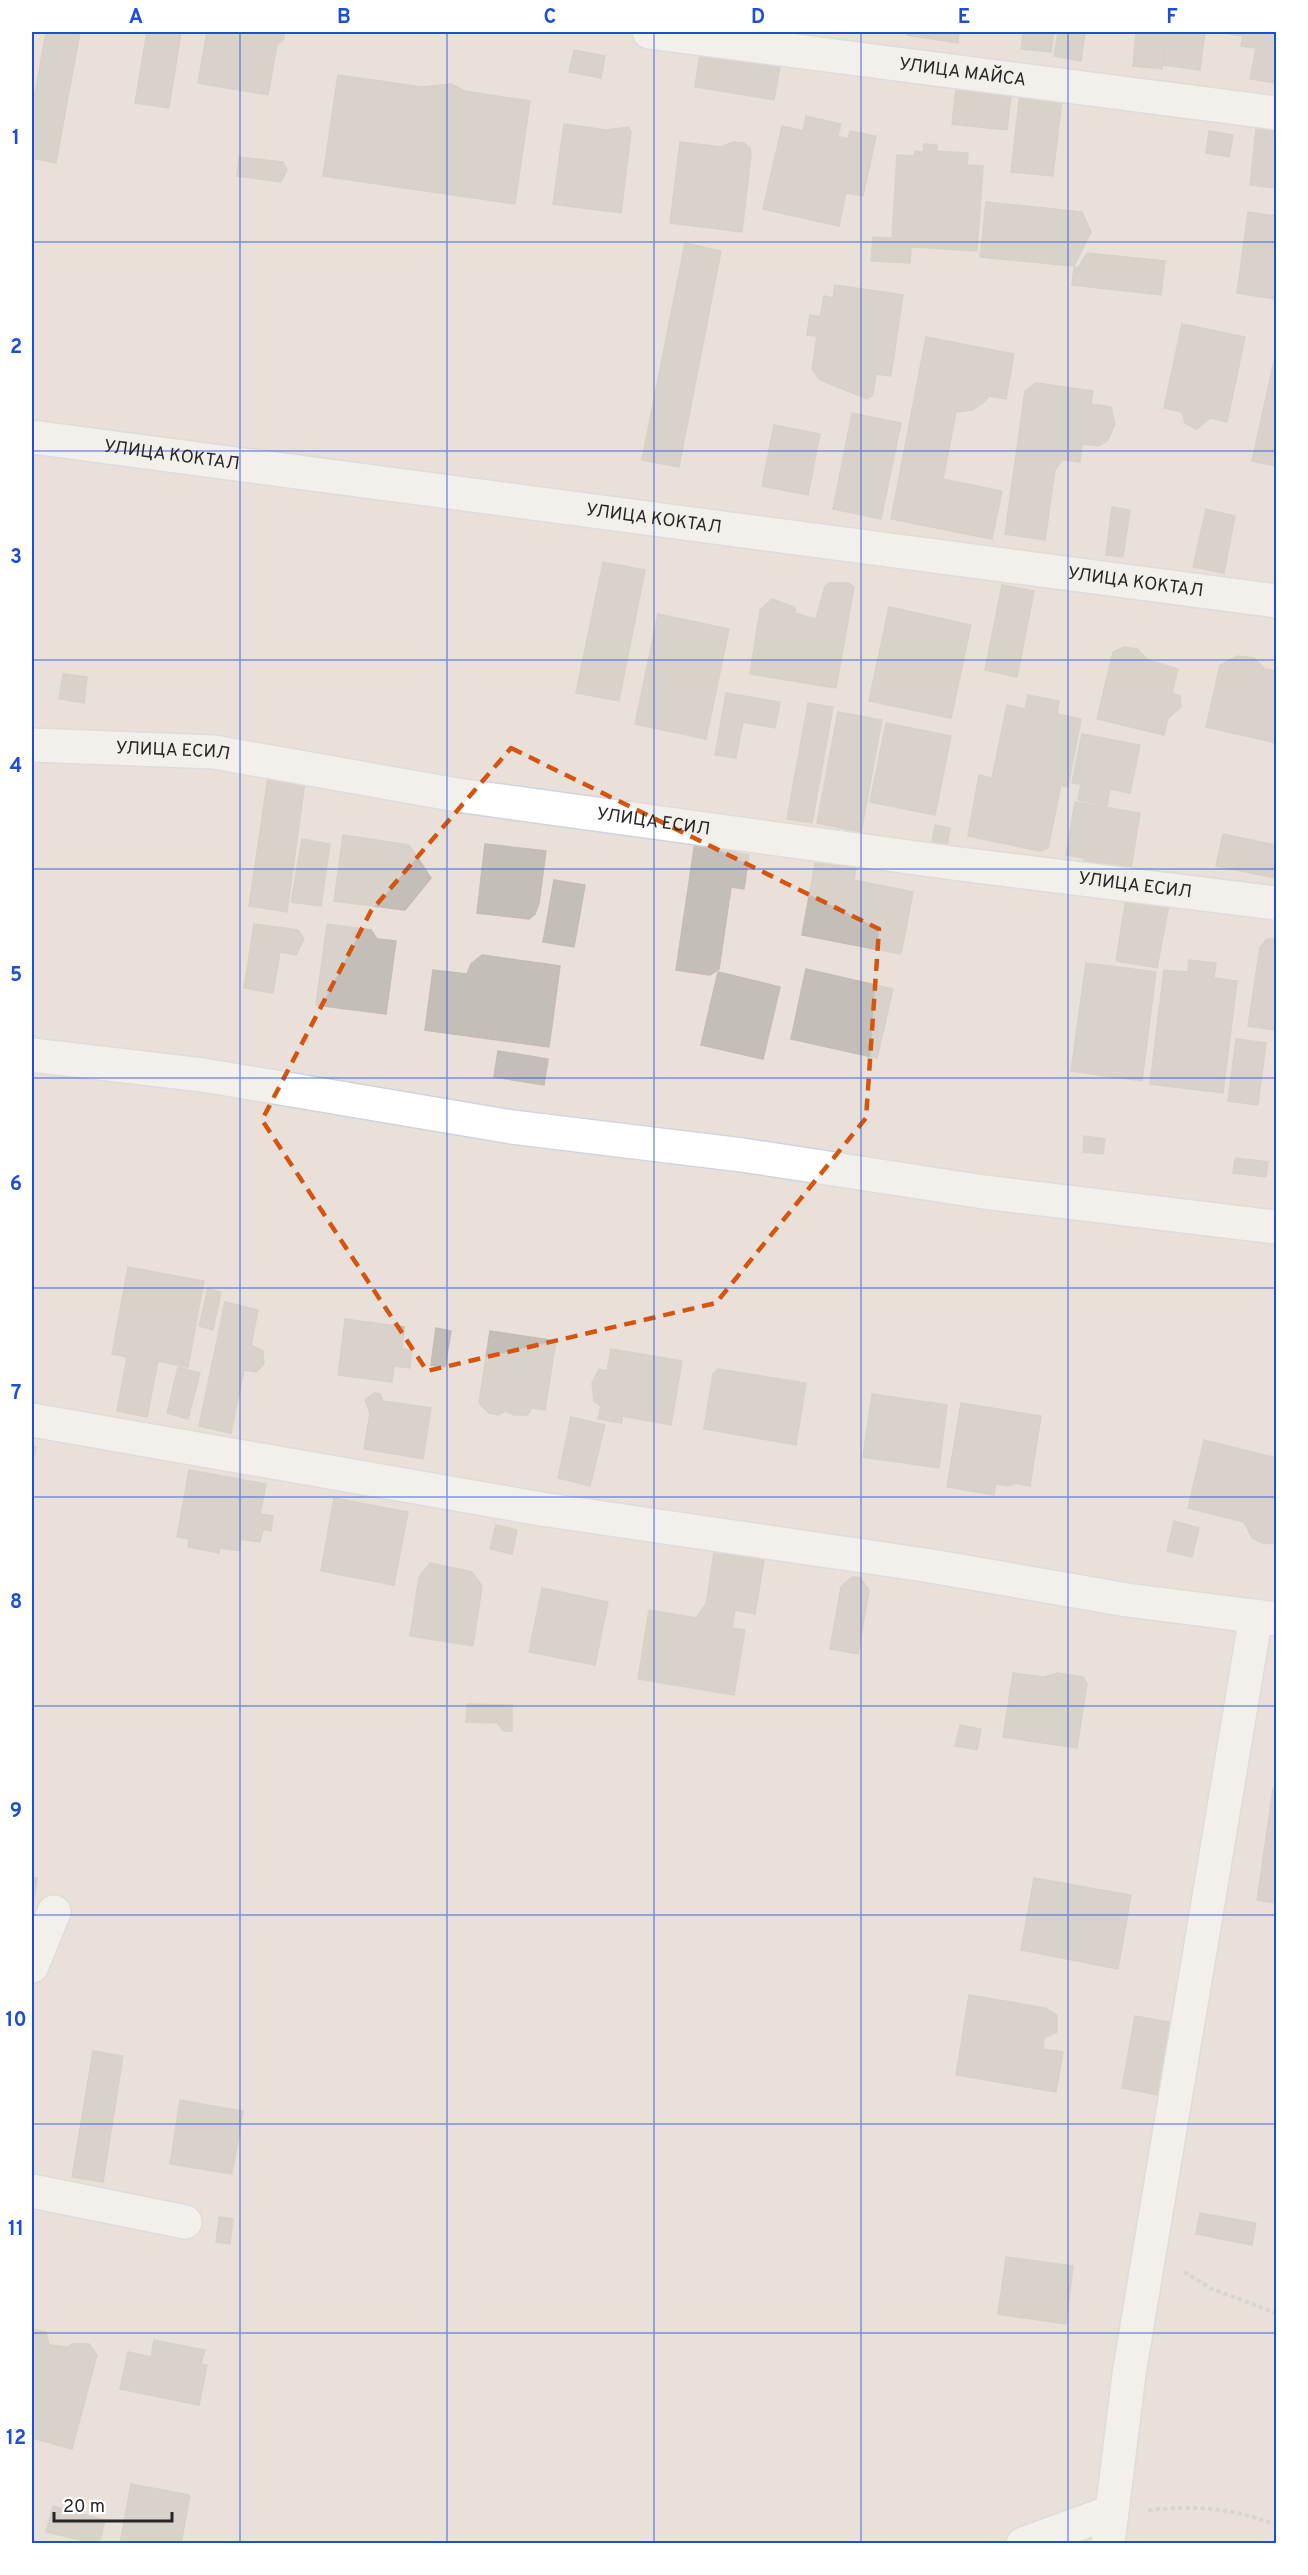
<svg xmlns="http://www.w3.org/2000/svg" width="1308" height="2575" viewBox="0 0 1308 2575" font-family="Overpass,sans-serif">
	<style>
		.building { fill: #c4beb8; stroke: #c4bcb3; stroke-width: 1.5 }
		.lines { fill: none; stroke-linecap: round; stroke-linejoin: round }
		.minor-casing { stroke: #ced3df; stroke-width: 36 }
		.tertiary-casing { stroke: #ced3df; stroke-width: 36 }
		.path { stroke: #c3c3c3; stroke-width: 4; stroke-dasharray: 4.5 3; stroke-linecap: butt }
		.minor { stroke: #fff; stroke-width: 33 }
		.tertiary { stroke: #fff; stroke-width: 33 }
		.marked { fill: none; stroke: #d5540f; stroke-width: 4.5; stroke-dasharray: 12 8; stroke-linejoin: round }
		.grid { fill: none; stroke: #1d4ed8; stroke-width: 1.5; stroke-opacity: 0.55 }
		.labels { text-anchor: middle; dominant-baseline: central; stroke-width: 6; stroke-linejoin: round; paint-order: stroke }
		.street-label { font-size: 18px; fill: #272727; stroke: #fff }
		.neatline { fill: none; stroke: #1d4ed8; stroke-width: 2 }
		.grid-label { font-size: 20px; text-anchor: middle; font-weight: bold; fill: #1d4ed8 }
	</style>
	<rect width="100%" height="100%" fill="#e9e1d9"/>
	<g class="building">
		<path d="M46,32H80L56,163L32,158V109Z"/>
		<path d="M147,32H181L169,108L135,103Z"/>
		<path d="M207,32H284V39L277,45L268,95L198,83Z"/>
		<path d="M907,32H959L958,43L907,35Z"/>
		<path d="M1023,32H1054L1051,52L1021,49Z"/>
		<path d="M1058,32H1085L1081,61L1054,56Z"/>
		<path d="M1136,32H1166L1162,69L1133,66Z"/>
		<path d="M1167,32H1205L1200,70L1163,65Z"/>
		<path d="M1218,32H1276V83L1250,79L1256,48L1241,46L1243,36Z"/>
		<path d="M574,50L605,56L601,78L569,72Z"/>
		<path d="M700,54L780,67L774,100L695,87Z"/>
		<path d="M338,75L422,87L451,84L465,91L530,101L515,204L323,176Z"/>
		<path d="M956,89L1011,96L1007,130L952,124Z"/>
		<path d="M1020,93L1062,98L1053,176L1011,172Z"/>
		<path d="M806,116L841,124L838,136L848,139L850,131L876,136L863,196L846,193L839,226L763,209L782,126L803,131Z"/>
		<path d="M564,124L607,130L628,127L631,132L621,213L553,204Z"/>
		<path d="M1256,129L1276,131V188L1250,185Z"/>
		<path d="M1209,131L1233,135L1229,157L1206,153Z"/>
		<path d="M680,142L721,147L734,142L744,143L750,148L751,155L742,232L670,223Z"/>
		<path d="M924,144L937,145V151L968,153L967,165L983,166L977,251L911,247L910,263L871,261L873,237L892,238L897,155L914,156L915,151L923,152Z"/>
		<path d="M239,157L283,162L287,170L281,182L237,176Z"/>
		<path d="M986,202L1082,212L1091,232L1074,266L980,257Z"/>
		<path d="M1248,212L1276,216V299L1237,293Z"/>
		<path d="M685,243L721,251L679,467L642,460Z"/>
		<path d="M1087,253L1165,261L1161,295L1072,285L1074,267L1078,268Z"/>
		<path d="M835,285L903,295L891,376L876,374L873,395L867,399L820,380L812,369L817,336L807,335L810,315L820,317L824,296L833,298Z"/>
		<path d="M1182,324L1245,337L1227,422L1211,418L1196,429L1185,423L1182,412L1164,408Z"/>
		<path d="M926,337L1014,354L1006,399L989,396L983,403L972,410L956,412L943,479L1002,491L992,539L891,519Z"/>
		<path d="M1276,352V466L1252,461Z"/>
		<path d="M1036,383L1093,391L1091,404L1111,407L1115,424L1108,440L1099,446L1082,444L1080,462L1062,460L1055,470L1045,540L1005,534L1025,391Z"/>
		<path d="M852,413L901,423L881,519L833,509Z"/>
		<path d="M774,425L820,434L808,495L762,486Z"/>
		<path d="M1112,507L1130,510L1123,557L1106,555Z"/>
		<path d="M1206,509L1235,516L1224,573L1193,567Z"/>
		<path d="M603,562L645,570L619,701L576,693Z"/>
		<path d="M829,583H848L854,587L836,688L750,674L760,610L772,599L795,607V613L816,619L825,586Z"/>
		<path d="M1002,585L1034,591L1017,677L985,670Z"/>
		<path d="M889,607L971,625L951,718L869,701Z"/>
		<path d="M658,614L729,629L706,739L635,724Z"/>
		<path d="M1124,647L1137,649L1148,660L1178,669L1172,693L1180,696L1181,707L1168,718L1164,735L1097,719L1113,652Z"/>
		<path d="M1238,656L1254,658L1265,669L1276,671V743L1206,727L1220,665Z"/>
		<path d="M63,674L87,677L84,703L59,699Z"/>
		<path d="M726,693L780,702L775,728L743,722L736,758L715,755Z"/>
		<path d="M1028,695L1059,701L1057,714L1081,719L1068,787L1061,785L1048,848L1040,851L968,836L979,775L992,778L1007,705L1025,709Z"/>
		<path d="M808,703L833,707L812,823L787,819Z"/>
		<path d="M838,712L882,720L861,832L817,823Z"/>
		<path d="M886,723L951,736L935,815L870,802Z"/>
		<path d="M1082,734L1140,745L1130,793L1110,789L1107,806L1078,800L1081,784L1072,783Z"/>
		<path d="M268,777L305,782L287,912L249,906Z"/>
		<path d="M1075,802L1140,813L1131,869L1085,862L1084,858L1066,855Z"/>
		<path d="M935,825L950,828L947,846L932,843Z"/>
		<path d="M1223,834L1276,845V878L1216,866Z"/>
		<path d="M343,835L409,845L431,878L405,910L334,901Z"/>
		<path d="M302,839L330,844L321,906L291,902Z"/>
		<path d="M695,842L737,848L736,853L749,855L744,889L731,887L719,969L710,975L676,970Z"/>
		<path d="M485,844L546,851L539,903L535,914L529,919L477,913Z"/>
		<path d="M817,853L857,861L854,880L913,892L901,954L802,935Z"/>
		<path d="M554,880L585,885L574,947L543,942Z"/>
		<path d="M1126,898L1169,905L1157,968L1116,961Z"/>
		<path d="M254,924L298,930L304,939L296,955L280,952L273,993L244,988Z"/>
		<path d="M327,924L371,930L377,939L396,941L386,1014L316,1005Z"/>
		<path d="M1267,939H1276V1030L1248,1026L1260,947Z"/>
		<path d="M482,955L560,966L549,1047L425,1030L433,970L467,974L471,964Z"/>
		<path d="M1189,960L1216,963L1214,978L1237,981L1223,1093L1150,1084L1164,970L1188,972Z"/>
		<path d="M1086,963L1156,972L1142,1081L1071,1071Z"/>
		<path d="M806,969L893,989L877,1058L791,1039Z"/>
		<path d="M718,972L780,987L763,1059L701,1045Z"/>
		<path d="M1236,1039L1266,1043L1258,1105L1228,1101Z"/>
		<path d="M498,1051L548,1059L544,1085L494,1077Z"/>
		<path d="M1084,1136L1105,1139L1103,1154L1083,1152Z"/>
		<path d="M1235,1158L1268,1162L1266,1177L1233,1173Z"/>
		<path d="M128,1267L204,1281L188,1367L158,1361L147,1417L117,1411L127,1357L112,1354Z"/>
		<path d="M208,1289L221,1292L213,1330L199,1326Z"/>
		<path d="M225,1302L258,1310L251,1345L263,1351L264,1364L256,1372L244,1370L231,1433L199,1426Z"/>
		<path d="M345,1319L404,1327L402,1349L412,1350L410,1368L394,1366L392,1382L338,1375Z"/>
		<path d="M436,1328L451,1331L445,1367L431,1365Z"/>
		<path d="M490,1331L556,1341L545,1410L532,1408L527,1415H514L505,1411L498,1415L489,1413L479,1403Z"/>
		<path d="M611,1349L682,1361L671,1425L622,1416V1423L598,1419L601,1406L594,1401L592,1383L599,1369L607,1371Z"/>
		<path d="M178,1367L200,1373L188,1419L167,1413Z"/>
		<path d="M718,1369L806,1383L796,1445L704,1429L713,1374Z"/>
		<path d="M374,1393L380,1394L383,1401L431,1408L423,1459L364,1449L370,1413L365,1400Z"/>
		<path d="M872,1394L947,1405L939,1468L863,1457Z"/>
		<path d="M961,1403L1041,1416L1030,1486L1014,1483L1009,1486L996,1484L994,1495L947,1487Z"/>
		<path d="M571,1417L605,1425L590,1486L558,1478Z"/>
		<path d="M1204,1440L1276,1458V1544L1262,1543L1252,1538L1244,1522L1188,1508Z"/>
		<path d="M32,1446L36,1447L33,1459H32Z"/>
		<path d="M189,1470L266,1484L260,1514L273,1516L271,1531L263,1529L260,1542L241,1539L239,1551L220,1548L219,1553L188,1547L189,1539L177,1537Z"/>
		<path d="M334,1498L408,1512L394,1585L321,1571Z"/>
		<path d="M1174,1521L1199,1528L1192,1557L1167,1551Z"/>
		<path d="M496,1525L517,1530L512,1554L490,1549Z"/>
		<path d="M714,1552L764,1560L755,1614L735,1610L732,1628L745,1630L734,1695L638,1679L649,1610L696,1618L706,1604Z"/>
		<path d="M430,1563L472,1572L482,1586L473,1646L410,1636L419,1577Z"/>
		<path d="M852,1577L860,1578L869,1590L858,1654L830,1649L841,1587Z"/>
		<path d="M542,1588L608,1602L595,1665L529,1652Z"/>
		<path d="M1013,1673L1044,1677L1057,1673L1083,1677L1087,1684L1077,1748L1003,1737Z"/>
		<path d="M467,1704L512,1705V1731H503L498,1723L466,1722Z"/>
		<path d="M960,1725L981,1729L977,1750L955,1746Z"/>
		<path d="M1273,1789L1276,1790V1903L1257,1900Z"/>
		<path d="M32,1877L37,1878L32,1913Z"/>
		<path d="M1034,1878L1131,1895L1118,1969L1021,1950Z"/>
		<path d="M969,1995L1045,2008L1057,2015V2032L1044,2038L1043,2049L1063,2052L1056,2092L956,2075Z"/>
		<path d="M1135,2016L1175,2023L1163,2096L1122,2088Z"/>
		<path d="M93,2051L123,2056L103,2182L72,2177Z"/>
		<path d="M180,2100L243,2111L232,2174L170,2164Z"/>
		<path d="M1200,2213L1256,2223L1252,2245L1196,2234Z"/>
		<path d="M219,2217L233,2219L230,2244L216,2242Z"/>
		<path d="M1006,2257L1073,2266L1066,2324L998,2314Z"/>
		<path d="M32,2329L46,2332L49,2345L68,2347L73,2344H89L97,2355L72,2449L32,2438Z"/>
		<path d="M154,2340L205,2350L201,2364L207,2365L199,2405L120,2389L128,2352L151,2357Z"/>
		<path d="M131,2484L190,2495L181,2544H120Z"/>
		<path d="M53,2506L105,2520L99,2544L46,2532Z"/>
	</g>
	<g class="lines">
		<defs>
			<g id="minor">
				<path id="s1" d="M32,437L1276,601"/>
				<path id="s2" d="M32,745L214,752L457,795L960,864L1276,903"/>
				<path d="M32,1055L203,1075L512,1127L742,1155L984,1192L1276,1227"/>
				<path d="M32,1420L541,1509L925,1565L1127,1600L1276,1619"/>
				<path d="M32,1966L54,1912"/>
				<path d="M32,2191L185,2222"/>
				<path d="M1023,2544L1111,2512"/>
				<path d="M1108,2544L1129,2374L1256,1616"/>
			</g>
			<g id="tertiary">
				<path id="s3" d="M649,32L1276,113"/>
			</g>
		</defs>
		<use href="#minor" class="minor-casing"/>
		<use href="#tertiary" class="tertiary-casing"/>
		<g class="path">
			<path d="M1184,2272L1210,2288L1276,2313"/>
			<path d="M1148,2510C1197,2506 1230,2507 1276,2525"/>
		</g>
		<use href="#minor" class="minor"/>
		<use href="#tertiary" class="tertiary"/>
	</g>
	<path d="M0 0H1308V2575H0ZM511,748L879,929L866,1118L716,1303L427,1371L262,1120L371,911Z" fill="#e9e1d9" fill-opacity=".55" fill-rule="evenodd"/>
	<path class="marked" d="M511,748L879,929L866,1118L716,1303L427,1371L262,1120L371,911Z"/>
	<path class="grid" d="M240,32V2544M447,32V2544M654,32V2544M861,32V2544M1068,32V2544M32,242H1276M32,451H1276M32,660H1276M32,869H1276M32,1078H1276M32,1288H1276M32,1497H1276M32,1706H1276M32,1915H1276M32,2124H1276M32,2333H1276"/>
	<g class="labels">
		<g class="street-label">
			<text stroke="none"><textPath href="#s3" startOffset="316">УЛИЦА МАЙСА</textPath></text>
			<text stroke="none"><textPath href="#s1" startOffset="141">УЛИЦА КОКТАЛ</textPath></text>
			<text stroke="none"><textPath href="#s1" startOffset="627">УЛИЦА КОКТАЛ</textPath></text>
			<text stroke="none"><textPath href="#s1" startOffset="1113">УЛИЦА КОКТАЛ</textPath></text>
			<text stroke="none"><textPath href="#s2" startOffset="141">УЛИЦА ЕСИЛ</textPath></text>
			<text stroke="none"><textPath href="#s2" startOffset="627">УЛИЦА ЕСИЛ</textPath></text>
			<text stroke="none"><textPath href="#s2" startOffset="1113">УЛИЦА ЕСИЛ</textPath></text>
		</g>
	</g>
	<rect width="1308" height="2575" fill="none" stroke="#ffffff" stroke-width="66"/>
	<path d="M54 2512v9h118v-9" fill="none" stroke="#272727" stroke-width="3"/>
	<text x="63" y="2512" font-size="18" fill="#272727" stroke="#ffffff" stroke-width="4.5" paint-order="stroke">20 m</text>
	<rect x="33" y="33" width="1242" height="2509" class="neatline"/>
	<g class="grid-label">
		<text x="136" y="23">A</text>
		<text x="344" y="23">B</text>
		<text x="550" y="23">C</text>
		<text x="758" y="23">D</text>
		<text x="964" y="23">E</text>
		<text x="1172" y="23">F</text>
		<text x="16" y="144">1</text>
		<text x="16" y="353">2</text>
		<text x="16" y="563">3</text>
		<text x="16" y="772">4</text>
		<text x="16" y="981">5</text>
		<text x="16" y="1190">6</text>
		<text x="16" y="1399">7</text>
		<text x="16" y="1608">8</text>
		<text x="16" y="1817">9</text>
		<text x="16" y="2026">10</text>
		<text x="16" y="2235">11</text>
		<text x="16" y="2444">12</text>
	</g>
</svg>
